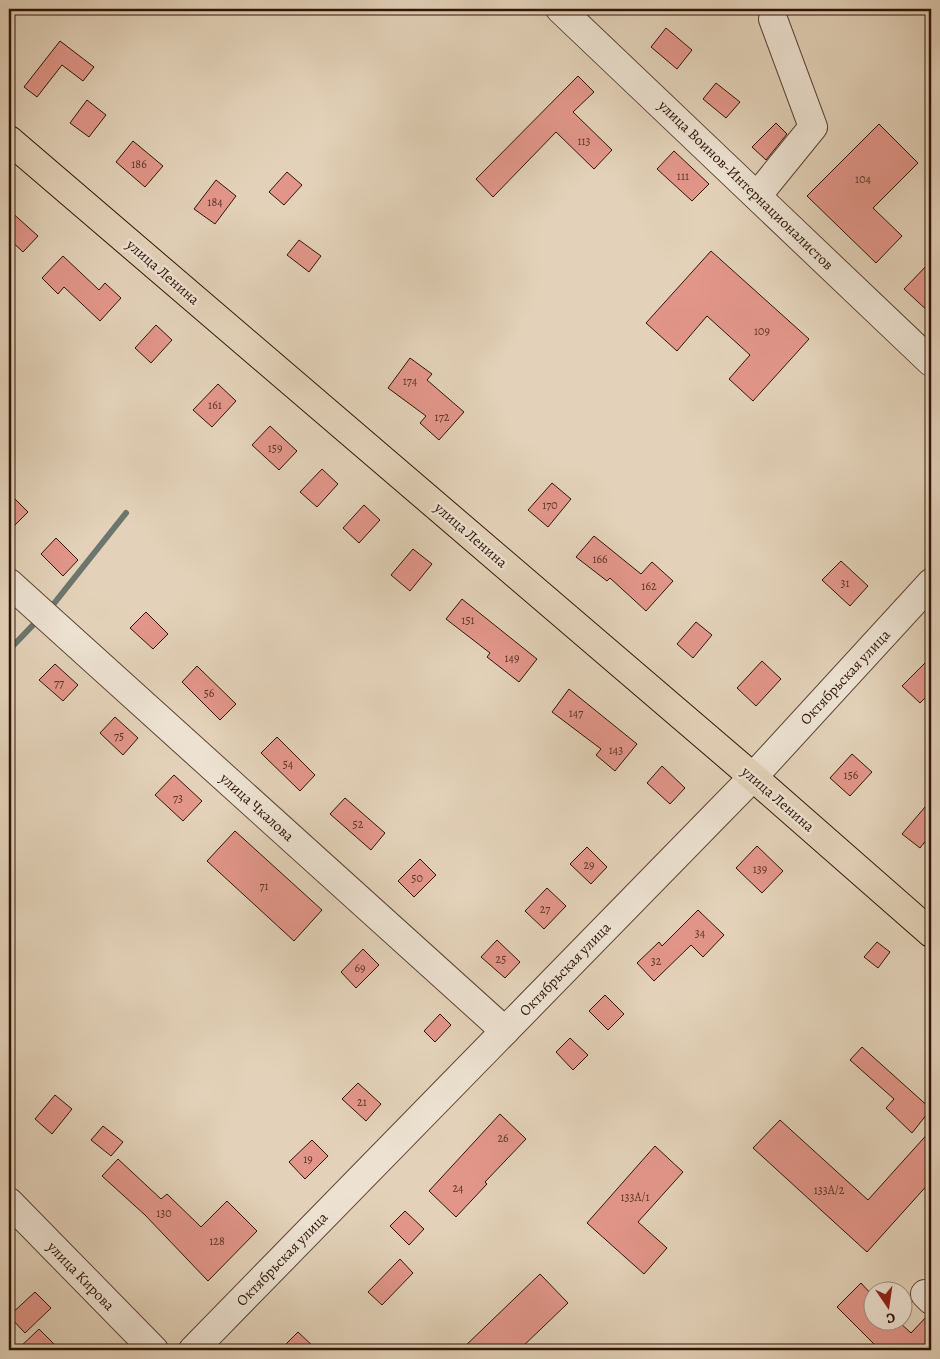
<svg xmlns="http://www.w3.org/2000/svg" width="940" height="1359" viewBox="0 0 940 1359" font-family="Alegreya,serif">
	<style>
		.lines { fill: none; stroke-linecap: round; stroke-linejoin: round }
		.stream { stroke: #6c766e; stroke-width: 6 }
		.building { fill: #e2968a; stroke: #2f1407 }
		.minor-casing { stroke: #5c4434; stroke-width: 30 }
		.major-casing { stroke: #2f1407; stroke-width: 30 }
		.minor { stroke: #ede2d2; stroke-width: 28 }
		.major { stroke: #e3d2b9; stroke-width: 28 }
		.labels { text-anchor: middle; dominant-baseline: central; stroke-width: 5; stroke-linejoin: round; paint-order: stroke }
		.number-label { font-size: 12px; fill: #5c3428 }
		.street-label { font-size: 15px; fill: #2f1407; stroke: #ede2d2 }
	</style>
	<rect width="100%" height="100%" fill="#e3d2b9"/>
	<filter id="stains"><feTurbulence type="fractalNoise" baseFrequency=".004" numOctaves="4"/><feColorMatrix values="0 0 0 0 .2 0 0 0 0 .09 0 0 0 0 .02 0 0 0 .5 -.17"/></filter>
	<radialGradient id="worn" r=".72"><stop offset=".6" stop-color="#630" stop-opacity="0"/><stop offset="1" stop-color="#630" stop-opacity=".3"/></radialGradient>
	<g class="lines">
		<g class="stream">
			<path d="M52,606L126,513"/>
			<path d="M9,650L33,625"/>
		</g>
	</g>
	<g class="building">
		<path d="M666,28L692,50L677,69L651,47Z"/>
		<path d="M60,41L94,67L83,81L62,65L37,97L24,87Z"/>
		<path d="M578,76L594,92L573,112L612,150L594,169L556,132L493,197L476,179Z"/>
		<path d="M716,83L740,102L726,118L703,99Z"/>
		<path d="M87,100L106,115L89,137L70,123Z"/>
		<path d="M776,123L787,134L766,160L752,147Z"/>
		<path d="M879,124L918,163L873,208L902,236L876,263L807,196Z"/>
		<path d="M133,141L163,166L145,187L116,162Z"/>
		<path d="M674,151L709,184L692,201L657,169Z"/>
		<path d="M287,172L302,185L284,205L269,192Z"/>
		<path d="M216,180L236,196L215,224L194,209Z"/>
		<path d="M9,210L38,236L23,252L9,239Z"/>
		<path d="M299,240L321,256L309,272L287,255Z"/>
		<path d="M711,251L809,339L753,401L729,379L750,355L707,316L677,351L646,323Z"/>
		<path d="M63,256L99,290L105,283L121,298L100,321L64,287L58,294L42,278Z"/>
		<path d="M931,261V314L904,289Z"/>
		<path d="M156,325L172,340L151,363L135,348Z"/>
		<path d="M410,358L432,374L427,380L464,412L439,440L420,423L426,416L388,388Z"/>
		<path d="M218,384L236,401L212,427L193,410Z"/>
		<path d="M270,426L297,451L279,470L252,445Z"/>
		<path d="M322,469L338,484L317,507L300,492Z"/>
		<path d="M552,483L571,499L548,527L528,510Z"/>
		<path d="M9,493L28,512L9,531Z"/>
		<path d="M364,505L380,520L359,543L343,528Z"/>
		<path d="M594,536L641,574L652,562L673,581L646,611L610,578L607,581L576,557Z"/>
		<path d="M56,538L78,560L63,576L41,554Z"/>
		<path d="M413,549L432,564L410,591L391,575Z"/>
		<path d="M841,561L868,586L850,606L822,580Z"/>
		<path d="M462,599L537,659L519,682L487,657L490,653L446,619Z"/>
		<path d="M146,612L168,634L153,649L130,628Z"/>
		<path d="M696,622L712,635L693,658L677,644Z"/>
		<path d="M931,657V692L920,703L902,686Z"/>
		<path d="M762,661L781,679L756,706L737,688Z"/>
		<path d="M55,664L78,685L63,701L39,680Z"/>
		<path d="M197,666L236,704L220,720L182,682Z"/>
		<path d="M569,689L637,744L615,771L596,755L601,749L552,712Z"/>
		<path d="M115,717L138,738L123,755L100,733Z"/>
		<path d="M277,737L315,775L300,791L261,753Z"/>
		<path d="M852,754L872,772L850,796L830,778Z"/>
		<path d="M662,766L685,788L670,804L647,783Z"/>
		<path d="M174,775L202,801L183,821L155,795Z"/>
		<path d="M345,798L385,833L371,850L330,814Z"/>
		<path d="M931,800V834L920,848L902,834Z"/>
		<path d="M235,831L322,910L294,941L207,861Z"/>
		<path d="M757,846L783,871L762,893L736,868Z"/>
		<path d="M587,847L607,867L591,884L570,864Z"/>
		<path d="M420,859L436,875L414,897L398,881Z"/>
		<path d="M547,888L566,906L544,929L525,911Z"/>
		<path d="M698,910L724,935L703,957L691,945L654,981L637,963L659,942L662,946Z"/>
		<path d="M497,940L520,962L505,978L481,957Z"/>
		<path d="M877,942L890,952L878,968L864,957Z"/>
		<path d="M363,949L379,965L356,988L341,972Z"/>
		<path d="M605,995L624,1014L608,1030L589,1011Z"/>
		<path d="M440,1014L451,1025L435,1042L424,1031Z"/>
		<path d="M570,1038L588,1055L573,1070L556,1052Z"/>
		<path d="M862,1047L931,1109L912,1133L886,1108L894,1099L850,1060Z"/>
		<path d="M358,1083L381,1104L366,1121L342,1099Z"/>
		<path d="M55,1095L72,1109L52,1134L35,1119Z"/>
		<path d="M500,1114L526,1139L485,1182L487,1184L456,1217L429,1191Z"/>
		<path d="M780,1120L868,1200L931,1130V1181L867,1252L753,1148Z"/>
		<path d="M103,1126L123,1142L111,1156L91,1140Z"/>
		<path d="M312,1140L328,1156L305,1179L289,1162Z"/>
		<path d="M655,1146L683,1172L638,1222L667,1248L644,1274L587,1223Z"/>
		<path d="M118,1159L161,1199L167,1194L201,1227L227,1201L257,1231L208,1281L145,1215L102,1176Z"/>
		<path d="M405,1211L424,1229L409,1245L390,1226Z"/>
		<path d="M400,1259L413,1273L382,1305L368,1292Z"/>
		<path d="M540,1274L568,1303L519,1350H461Z"/>
		<path d="M861,1283L872,1295V1322H899L911,1333L928,1315H931V1350H880L837,1307Z"/>
		<path d="M35,1292L51,1308L25,1333L9,1316Z"/>
		<path d="M39,1329L60,1350H17Z"/>
		<path d="M298,1332L317,1350H280Z"/>
	</g>
	<g class="lines">
		<defs>
			<g id="minor">
				<path d="M560,9L931,362"/>
				<path d="M757,196L813,127L773,19"/>
				<path d="M9,583L505,1031"/>
				<path d="M9,1202L154,1350"/>
				<path d="M925,1294L931,1300"/>
				<path d="M193,1350L753,777L931,583"/>
			</g>
			<path id="major" d="M9,140L753,777L931,933"/>
		</defs>
		<use href="#minor" class="minor-casing"/>
		<use href="#major" class="major-casing"/>
		<use href="#minor" class="minor"/>
		<use href="#major" class="major"/>
	</g>
	<g class="labels">
		<g class="number-label">
			<text x="584" y="141">113</text>
			<text x="139" y="164">186</text>
			<text x="683" y="176">111</text>
			<text x="863" y="179">104</text>
			<text x="215" y="202">184</text>
			<text x="762" y="331">109</text>
			<text x="410" y="381">174</text>
			<text x="215" y="405">161</text>
			<text x="442" y="417">172</text>
			<text x="275" y="448">159</text>
			<text x="550" y="505">170</text>
			<text x="600" y="559">166</text>
			<text x="845" y="583">31</text>
			<text x="649" y="586">162</text>
			<text x="468" y="620">151</text>
			<text x="512" y="658">149</text>
			<text x="59" y="683">77</text>
			<text x="209" y="693">56</text>
			<text x="576" y="713">147</text>
			<text x="119" y="736">75</text>
			<text x="616" y="750">143</text>
			<text x="288" y="764">54</text>
			<text x="851" y="775">156</text>
			<text x="178" y="798">73</text>
			<text x="358" y="824">52</text>
			<text x="589" y="865">29</text>
			<text x="760" y="869">139</text>
			<text x="417" y="878">50</text>
			<text x="264" y="886">71</text>
			<text x="545" y="909">27</text>
			<text x="700" y="933">34</text>
			<text x="501" y="959">25</text>
			<text x="656" y="961">32</text>
			<text x="360" y="968">69</text>
			<text x="362" y="1102">21</text>
			<text x="503" y="1138">26</text>
			<text x="308" y="1159">19</text>
			<text x="458" y="1188">24</text>
			<text x="829" y="1190">133А/2</text>
			<text x="635" y="1197">133А/1</text>
			<text x="164" y="1213">130</text>
			<text x="217" y="1241">128</text>
		</g>
		<g class="street-label">
			<text transform="translate(746 185) rotate(44)">улица Воинов-Интернационалистов</text>
			<text transform="translate(163 272) rotate(41)">улица Ленина</text>
			<text transform="translate(471 535) rotate(41)">улица Ленина</text>
			<text transform="translate(845 677) rotate(-47)">Октябрьская улица</text>
			<text transform="translate(778 799) rotate(41)">улица Ленина</text>
			<text transform="translate(257 807) rotate(42)">улица Чкалова</text>
			<text transform="translate(565 969) rotate(-46)">Октябрьская улица</text>
			<text transform="translate(282 1259) rotate(-46)">Октябрьская улица</text>
			<text transform="translate(81 1276) rotate(46)">улица Кирова</text>
		</g>
	</g>
	<rect width="940" height="1359" fill="none" stroke="#e3d2b9" stroke-width="30"/>
	<rect x="10" y="10" width="920" height="1339" fill="none" stroke="#2f1407" stroke-width="2.5"/>
	<rect x="15" y="15" width="910" height="1329" fill="none" stroke="#2f1407"/>
	<g transform="translate(888 1306) rotate(167)"><circle r="24" fill="#ede2d2" stroke="#a19081"/>
	<path d="M0-4L9 19L0 12L-9 19Z" fill="#8f2418"/>
	<text y="-8" font-size="14" font-weight="bold" text-anchor="middle" fill="#2f1407">С</text>
	</g>
	<rect width="100%" height="100%" filter="url(#stains)"/>
	<rect width="100%" height="100%" fill="url(#worn)"/>
</svg>
